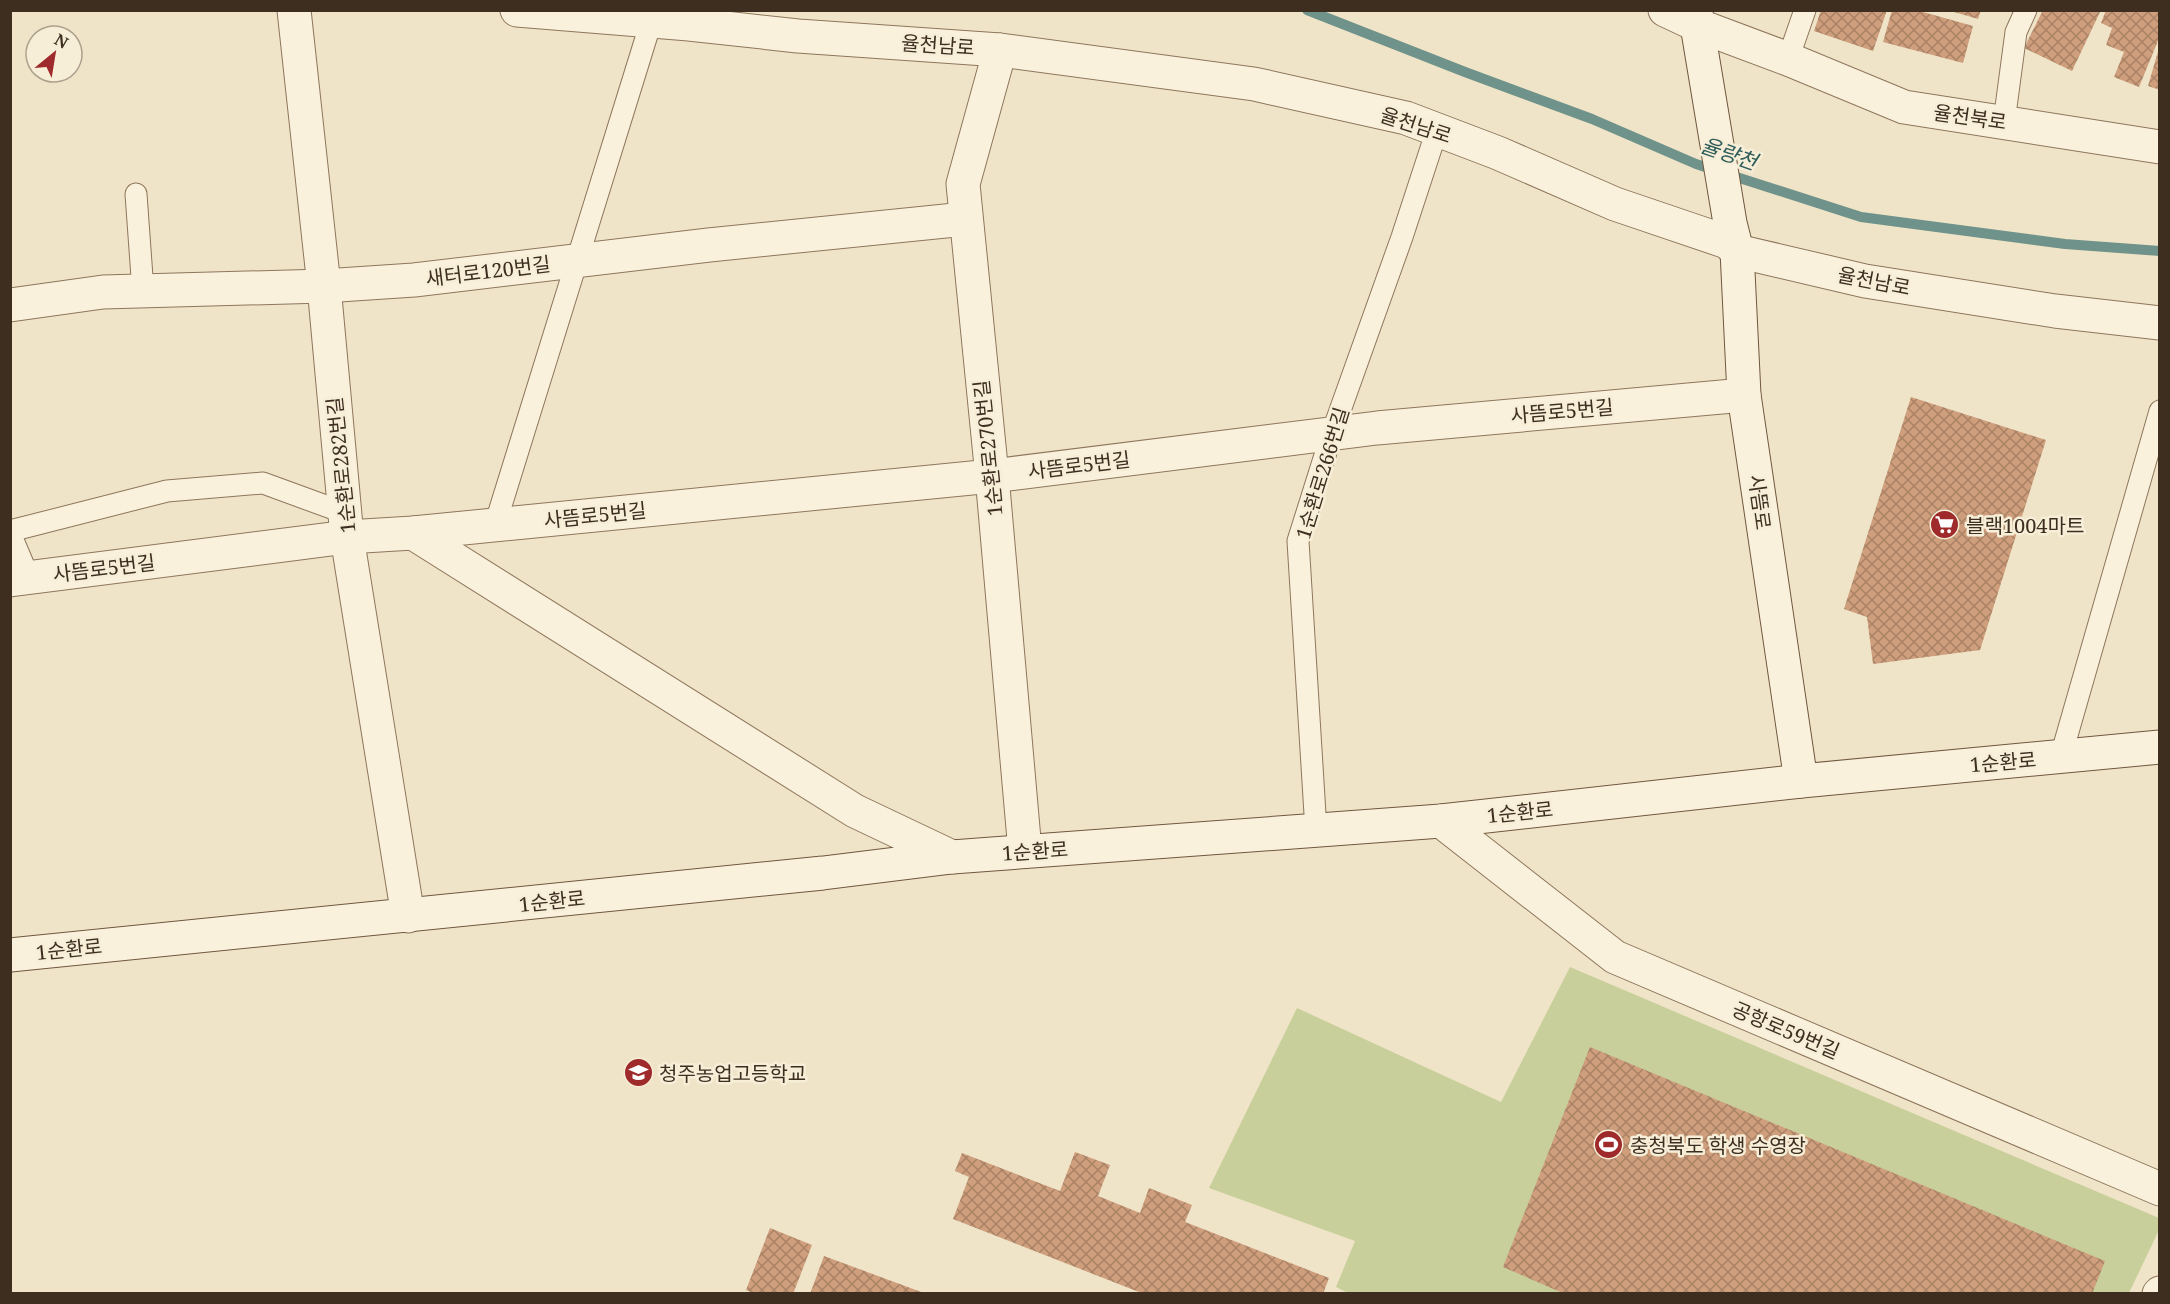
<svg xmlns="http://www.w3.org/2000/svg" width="2170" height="1304" viewBox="0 0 2170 1304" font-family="'Noto Serif','Noto Sans KR',serif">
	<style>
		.pitch { fill: #c9cf9b }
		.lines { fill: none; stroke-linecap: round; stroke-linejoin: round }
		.stream { stroke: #6f938a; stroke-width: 10 }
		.building { fill: url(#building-cross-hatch) }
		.lane-casing { stroke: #8d765c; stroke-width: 23 }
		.street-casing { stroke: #8d765c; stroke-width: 35 }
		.secondary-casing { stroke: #6f573f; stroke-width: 35 }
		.lane { stroke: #faf1dc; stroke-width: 21 }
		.street { stroke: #faf1dc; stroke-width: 33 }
		.secondary { stroke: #faf1dc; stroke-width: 33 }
		.labels { text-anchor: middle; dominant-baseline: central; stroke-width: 5; stroke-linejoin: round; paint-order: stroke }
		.street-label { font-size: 20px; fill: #3d2e20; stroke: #f7eed8 }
		.poi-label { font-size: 20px; fill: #3d2e20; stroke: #f7eed8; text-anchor: start }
		.water-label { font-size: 21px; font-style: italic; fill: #2f5d5a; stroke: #f7eed8 }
	</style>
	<defs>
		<pattern id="building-cross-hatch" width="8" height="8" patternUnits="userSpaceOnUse" patternTransform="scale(1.5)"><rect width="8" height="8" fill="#cf9f7d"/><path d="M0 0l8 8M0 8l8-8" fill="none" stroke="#a98266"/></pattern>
	</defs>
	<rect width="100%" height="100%" fill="#f0e4c8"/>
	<path class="pitch" d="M1570,967L2159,1218V1230L2129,1293L1350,1294L1336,1287L1355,1241L1209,1188L1297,1008L1501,1102Z"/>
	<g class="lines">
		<path class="stream" d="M1307,10L1465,72L1592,119L1696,164L1861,217L2065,244L2160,251"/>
	</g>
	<g class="building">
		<path d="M1821,10H1887L1873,51L1814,31Z"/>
		<path d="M1892,10H1916L1973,26L1963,63L1883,42Z"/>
		<path d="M1947,10H1981L1978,19Z"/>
		<path d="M2043,10H2101L2072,71L2024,48Z"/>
		<path d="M2106,10L2160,11V36L2139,87L2114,77L2124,52L2106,45L2112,28L2101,23Z"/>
		<path d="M2159,48H2160V90L2148,86Z"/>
		<path d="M1911,397L2046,440L1980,650L1873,664L1867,617L1844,609Z"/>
		<path d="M1590,1047L2105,1261L2092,1294H1565L1503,1267Z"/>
		<path d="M1075,1152L1110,1165L1098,1196L1140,1213L1149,1188L1192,1205L1185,1222L1329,1278L1323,1294H1144L953,1219L969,1177L955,1171L962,1153L1060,1191Z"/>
		<path d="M770,1228L812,1245L793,1294H755L746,1290Z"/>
		<path d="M824,1256L924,1293V1294H810Z"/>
	</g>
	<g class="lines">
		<defs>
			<g id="lane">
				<path d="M1788,59L1805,10"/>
				<path d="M2004,122L2016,32L2026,10"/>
				<path d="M136,194L143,291"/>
				<path d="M495,525L651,22"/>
				<path d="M10,531L167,491L263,483L345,513"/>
				<path d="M10,533L29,578"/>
				<path d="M2061,756L2160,411"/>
				<path d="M1316,830L1298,541L1332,433L1402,237L1437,130"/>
			</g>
			<g id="street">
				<path d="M294,10L324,286L347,537L408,916"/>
				<path d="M517,10L689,24L798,36L1000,50L1254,84L1406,118L1498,153L1615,204L1727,242L1737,251L1865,281L2055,311L2160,323"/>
				<path d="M1665,10L1697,25L1788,59L1904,107L2160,147"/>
				<path d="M1000,50L963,184L992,476L1025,851"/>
				<path d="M10,305L103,292L324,286L414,280L709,245L965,219"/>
				<path d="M413,533L855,811L952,857"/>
				<path d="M10,580L347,537L413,533L992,476L1377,428L1744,395"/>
				<path d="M1441,821L1615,957L2160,1189"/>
				<path d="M2159,1294L2160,1293"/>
			</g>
			<g id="secondary">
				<path d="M1696,10L1697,25L1730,223L1737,251L1744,395L1801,781"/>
				<path d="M10,955L823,873L952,857L1441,821L1801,781L2160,747"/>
			</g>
		</defs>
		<use href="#lane" class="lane-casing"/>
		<use href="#street" class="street-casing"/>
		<use href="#secondary" class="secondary-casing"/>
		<use href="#lane" class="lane"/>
		<use href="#street" class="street"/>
		<use href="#secondary" class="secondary"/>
	</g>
	<defs>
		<symbol id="supermarket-disc" viewBox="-11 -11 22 22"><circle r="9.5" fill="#9e2a2b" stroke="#f7eed8"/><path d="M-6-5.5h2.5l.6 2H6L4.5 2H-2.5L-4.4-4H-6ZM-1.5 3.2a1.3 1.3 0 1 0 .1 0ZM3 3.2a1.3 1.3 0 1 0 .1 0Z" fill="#fff"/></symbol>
		<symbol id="school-disc" viewBox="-11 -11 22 22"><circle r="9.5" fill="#9e2a2b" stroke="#f7eed8"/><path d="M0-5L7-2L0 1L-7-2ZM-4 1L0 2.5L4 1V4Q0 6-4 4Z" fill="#fff"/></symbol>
		<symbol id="stadium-disc" viewBox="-11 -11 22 22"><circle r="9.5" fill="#9e2a2b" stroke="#f7eed8"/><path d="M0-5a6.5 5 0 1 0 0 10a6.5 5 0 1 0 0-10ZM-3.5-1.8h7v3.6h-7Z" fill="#fff"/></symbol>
	</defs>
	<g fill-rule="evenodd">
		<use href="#supermarket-disc" x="1928" y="508" width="33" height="33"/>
		<use href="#school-disc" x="622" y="1056" width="33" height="33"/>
		<use href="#stadium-disc" x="1592" y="1128" width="33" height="33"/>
	</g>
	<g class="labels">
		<g class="street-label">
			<text transform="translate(938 45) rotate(4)">율천남로</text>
			<text transform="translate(1970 117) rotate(8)">율천북로</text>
			<text transform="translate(1416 125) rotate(18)">율천남로</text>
			<text transform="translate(488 271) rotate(-7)">새터로120번길</text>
			<text transform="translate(1874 281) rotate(11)">율천남로</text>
			<text transform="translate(1562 411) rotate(-5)">사뜸로5번길</text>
			<text transform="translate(988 448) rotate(-96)">1순환로270번길</text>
			<text transform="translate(341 465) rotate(-96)">1순환로282번길</text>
			<text transform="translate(1079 465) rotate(-7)">사뜸로5번길</text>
			<text transform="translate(1322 473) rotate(-73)">1순환로266번길</text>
			<text transform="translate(1760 502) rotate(82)">사뜸로</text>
			<text transform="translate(595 515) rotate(-6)">사뜸로5번길</text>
			<text transform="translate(104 568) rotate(-7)">사뜸로5번길</text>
			<text transform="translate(2003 762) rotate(-5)">1순환로</text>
			<text transform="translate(1520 812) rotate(-6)">1순환로</text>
			<text transform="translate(1035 851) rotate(-4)">1순환로</text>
			<text transform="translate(552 901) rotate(-6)">1순환로</text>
			<text transform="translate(69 949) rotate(-6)">1순환로</text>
			<text transform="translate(1786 1030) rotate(23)">공항로59번길</text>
		</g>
		<g class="poi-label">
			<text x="1966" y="525">블랙1004마트</text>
			<text x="659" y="1073">청주농업고등학교</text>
			<text x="1630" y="1145">충청북도 학생 수영장</text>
		</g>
		<g class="water-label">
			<text transform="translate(1729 153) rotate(19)">율량천</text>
		</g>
	</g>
	<rect width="2170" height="1304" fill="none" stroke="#3d2e20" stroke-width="24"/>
	<g transform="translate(54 54) rotate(30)"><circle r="28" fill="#f7eed8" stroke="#ada18e" stroke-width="1.5"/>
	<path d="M0-4.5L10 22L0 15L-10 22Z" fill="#9e2a2b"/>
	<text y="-9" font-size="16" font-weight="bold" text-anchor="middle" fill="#3d2e20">N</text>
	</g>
</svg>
